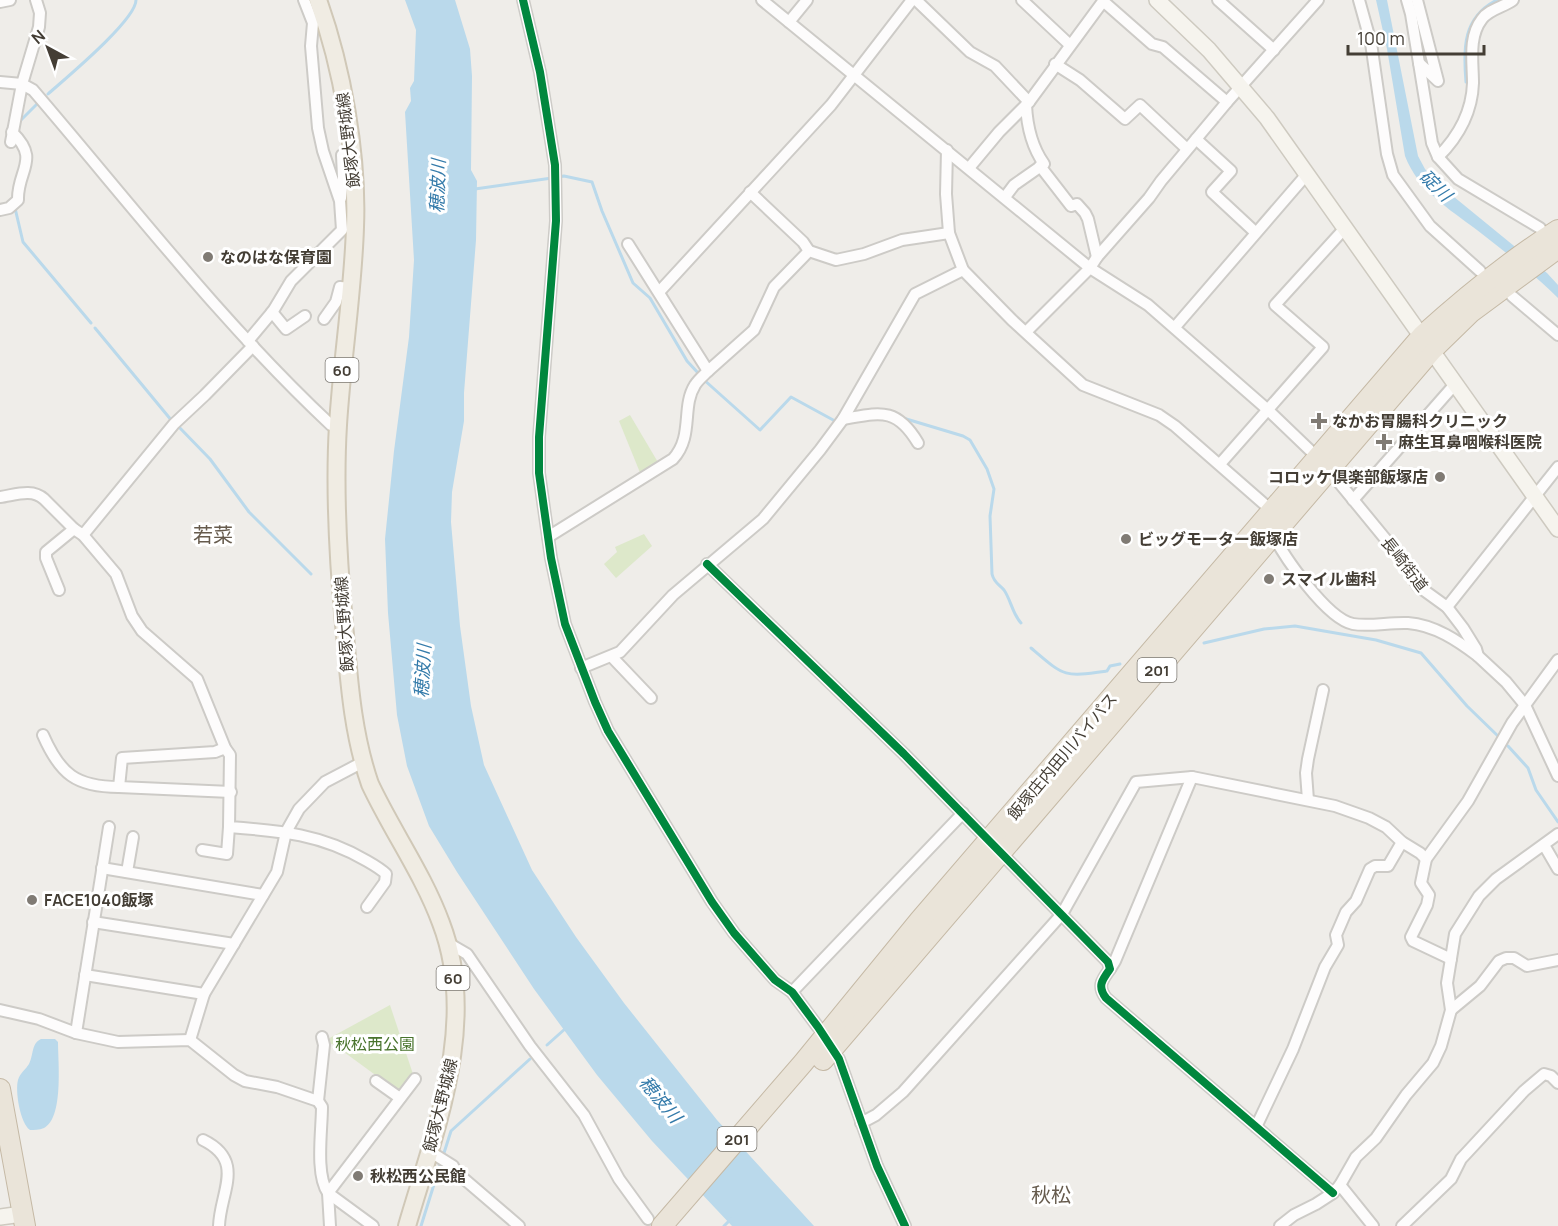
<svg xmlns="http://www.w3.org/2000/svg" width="1558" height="1226" viewBox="0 0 1558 1226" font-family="Manrope,'Noto Sans JP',sans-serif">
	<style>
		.green { fill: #dde8ca }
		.water { fill: #bad9eb }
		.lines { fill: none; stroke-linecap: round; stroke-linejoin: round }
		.stream { stroke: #bad9eb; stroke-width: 3 }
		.street-casing { stroke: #cdcbc7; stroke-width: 14 }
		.secondary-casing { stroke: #cecac0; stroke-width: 18 }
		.primary-casing { stroke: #d0c8b7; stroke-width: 20 }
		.highway-casing { stroke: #c5b9a5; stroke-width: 22 }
		.street { stroke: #fdfcfc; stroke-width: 10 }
		.secondary { stroke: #f6f4ee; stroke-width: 15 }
		.primary { stroke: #f0ece3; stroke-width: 16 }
		.highway { stroke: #eae4d9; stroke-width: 20 }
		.cycleway-casing { stroke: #fff; stroke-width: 11 }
		.cycleway { stroke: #00873e; stroke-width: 8 }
		.poi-dot { fill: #807b74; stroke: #fff; stroke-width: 2 }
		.labels { text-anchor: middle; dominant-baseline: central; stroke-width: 6; stroke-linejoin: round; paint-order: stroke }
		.shield { fill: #fff; stroke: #7c7872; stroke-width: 1.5 }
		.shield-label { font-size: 15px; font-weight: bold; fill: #443e35 }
		.street-label { font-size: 16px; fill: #443e35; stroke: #fff }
		.poi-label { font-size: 16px; font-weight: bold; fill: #443e35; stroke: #fff; text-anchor: start }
		.park-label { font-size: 16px; fill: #48732c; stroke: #fff }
		.water-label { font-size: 18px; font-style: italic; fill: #347baa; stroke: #fff }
		.quarter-label { font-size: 20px; fill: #665b4d; stroke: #fff }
	</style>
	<rect width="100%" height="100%" fill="#efede9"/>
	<g class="green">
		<path d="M630,415L659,464L641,475L619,421Z"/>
		<path d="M644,534L652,546L616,578L604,564L617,552L615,547Z"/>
		<path d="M390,1005L414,1077L400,1093L333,1044L326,1045V1040Z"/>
	</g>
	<g class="water">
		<path d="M405,0H455L470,49L472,76L471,170L477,181L476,240L464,393V421L452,492L451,522L460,626L471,706L484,765L532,870L576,937L624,1003L717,1120L814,1226H732L652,1141L597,1075L534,989L457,872L429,826L407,766L397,715L388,613L385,539L394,451L409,337L414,260L405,112L411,101L410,88L414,81L416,30Z"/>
		<path d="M1376,0H1387L1418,156L1425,169L1437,183L1547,273L1558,285V298C1533,273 1505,252 1477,230C1449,209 1418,190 1405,156L1387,49Z"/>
		<path d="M41,1039H55L58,1042C58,1061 64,1118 44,1128C39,1130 34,1130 30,1130C20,1123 15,1091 18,1080C20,1073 26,1069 29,1064C34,1054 31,1044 41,1039Z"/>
	</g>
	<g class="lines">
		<g class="stream">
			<path d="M1466,82C1463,48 1463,17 1497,0"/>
			<path d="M48,94C66,78 136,20 136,0"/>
			<path d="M20,121L37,104"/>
			<path d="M558,177L564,176L592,182L602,211L633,283L650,298L687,361L699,374"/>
			<path d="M475,189L552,178"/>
			<path d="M15,208L23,242L91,323"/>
			<path d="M95,328L172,421"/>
			<path d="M703,379L760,430L791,397L835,421"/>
			<path d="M903,418L963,436L970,440L987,469L994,489L990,516L992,574C994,583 999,584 1004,590C1011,600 1012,613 1021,623"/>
			<path d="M178,426L210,459L249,512L311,574"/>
			<path d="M1204,643L1264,629L1295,626L1376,640L1421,653L1467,706L1500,738"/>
			<path d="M1031,648C1065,677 1063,677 1107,671L1110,666L1120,664"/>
			<path d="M1508,746L1528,768L1536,790L1558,822"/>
			<path d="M547,1045L566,1028"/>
			<path d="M443,1156L451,1131L530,1059"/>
			<path d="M421,1226L441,1162"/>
			<path d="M724,1226L731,1219"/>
		</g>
		<defs>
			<g id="street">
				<path d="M523,0L540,72L555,165L556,221L539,437V473L551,558L565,624L595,702L608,731L712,902L734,933L775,980L792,992L818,1027"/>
				<path d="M762,0L1090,268L1148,305L1268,410L1317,457"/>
				<path d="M916,0L970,52L995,66L1029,102"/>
				<path d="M1022,0L1070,45"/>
				<path d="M1218,0L1274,50"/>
				<path d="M1359,0L1371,43L1387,154L1393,175L1430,226L1480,271"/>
				<path d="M1407,0L1411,14L1432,143L1438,157L1458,179L1540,228"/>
				<path d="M1417,0L1438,81L1419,63"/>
				<path d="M1103,1L1152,44L1163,47L1227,102"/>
				<path d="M0,2L10,0"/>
				<path d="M789,22L807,0"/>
				<path d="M1055,64L1080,80L1125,119L1140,105L1187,149"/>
				<path d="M0,82L22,84L33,90C130,203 222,323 331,425L338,428"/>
				<path d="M1196,139L1231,171L1212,192L1255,232"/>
				<path d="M11,142L22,84L39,27L40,13L36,0"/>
				<path d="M947,150L946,194L949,233L963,270L1012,320L1083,385L1159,415L1175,426L1271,510V514"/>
				<path d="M1438,157C1459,136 1472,113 1473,83C1473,62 1468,37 1482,19C1489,9 1504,7 1513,0"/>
				<path d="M1040,166L1071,206L1077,204L1085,213L1088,219L1097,257"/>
				<path d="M969,168L999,132L1029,102L1104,0"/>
				<path d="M750,192L803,242L809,251"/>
				<path d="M1005,197L1014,185L1044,164C1032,147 1027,126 1026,105"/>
				<path d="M341,198L343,177L342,155L351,154"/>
				<path d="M0,210L9,208L18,200C17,170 41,160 12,132"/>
				<path d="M628,244L708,371L754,330L774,287L809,251L836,260L864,254L902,240L949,233"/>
				<path d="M659,292L831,105L912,0"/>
				<path d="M1512,296L1558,335"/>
				<path d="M272,312L286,329L305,316"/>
				<path d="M324,319L336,302L340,287L351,288"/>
				<path d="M1175,327L1307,174"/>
				<path d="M1026,332L1090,268L1097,257L1149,198L1161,181L1227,102L1318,0"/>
				<path d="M248,341L273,311L291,281L342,230L340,201L323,151L318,128L311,46L313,23L304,0"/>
				<path d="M843,419C879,413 896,406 918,443"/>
				<path d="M1220,464L1323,347L1275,305L1345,228"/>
				<path d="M1328,469L1401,558L1418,586L1447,607L1463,628L1476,649L1478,656L1506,682L1525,705L1558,776"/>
				<path d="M0,497C15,495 32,488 44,499L74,529L83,535L116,574L132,616L142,631L197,679L225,748L230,755L229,827C281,831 321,834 367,861C374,865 381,869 386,874L385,882L367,907"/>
				<path d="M1353,500L1456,383"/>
				<path d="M1272,532C1283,556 1327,619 1353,624C1370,627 1390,622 1408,623C1435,625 1458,641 1478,656"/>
				<path d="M83,535L174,424L205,395L253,346"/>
				<path d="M548,537L673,459C694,436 681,407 695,385C698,380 704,375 708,371"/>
				<path d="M707,564L904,754L1108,962L1110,969C1102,980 1097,986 1106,998L1333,1193"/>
				<path d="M59,590L46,558V552L74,529"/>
				<path d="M1447,607L1558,467"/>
				<path d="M612,657L651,698"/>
				<path d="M581,668L620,652L673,595L763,519L820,450L843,419L915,294L963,270"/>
				<path d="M43,735C60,774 76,787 119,787"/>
				<path d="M225,748L215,752L122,758L119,787L231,792"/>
				<path d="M1308,800L1306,773L1308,759L1323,690"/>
				<path d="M1544,845L1558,869"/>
				<path d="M202,850L227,854L229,827"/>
				<path d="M102,868L263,895"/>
				<path d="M127,872L133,837"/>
				<path d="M93,922L234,944"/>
				<path d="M448,943L467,954L530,1046L584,1115L619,1179L648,1219"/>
				<path d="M1451,959L1413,941L1411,937L1427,905L1429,895L1421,883L1426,859L1468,801L1512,723L1558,660"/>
				<path d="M1110,969L1115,961L1192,777"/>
				<path d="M85,975L204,994"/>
				<path d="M792,992L963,813"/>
				<path d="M0,1010L39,1019L76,1033L118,1042L190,1040L234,1075L245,1081L277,1087L318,1101L322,1107C322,1130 315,1174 328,1193L373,1226"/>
				<path d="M1451,1010L1480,986L1499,961L1506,958H1514L1527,966L1558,960"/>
				<path d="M76,1033L109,827"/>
				<path d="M190,1040L204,994L277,872L286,832L299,809L325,782L363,762"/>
				<path d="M839,1059L877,1166L905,1226"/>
				<path d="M376,1081L400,1098"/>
				<path d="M318,1101L324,1045L322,1037"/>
				<path d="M861,1123L876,1115L903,1092L1062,914L1136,782L1192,777L1335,806L1369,818L1386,827L1402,842L1420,853L1426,859"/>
				<path d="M1256,1127L1293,1049L1325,967L1338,945L1336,935L1346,912L1356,901L1370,869L1375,866H1388L1402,842"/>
				<path d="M203,1140C246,1161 220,1192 219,1226"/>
				<path d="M429,1151L453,1166L456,1172L519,1226"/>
				<path d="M1340,1185L1373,1226"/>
				<path d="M330,1226L328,1193L415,1079"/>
				<path d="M1280,1226L1294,1215L1316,1204L1333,1193L1340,1185L1356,1157L1376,1138L1406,1095L1433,1063L1441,1046L1451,1010L1447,983L1455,934L1479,896L1496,879L1558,834"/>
				<path d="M1402,1226L1451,1179L1461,1159L1524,1091L1544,1074L1551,1076L1558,1083"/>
			</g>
			<g id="secondary">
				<path d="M1157,0L1209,50L1267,118L1558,529"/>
				<path d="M0,1217L22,1214"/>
			</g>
			<path id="primary" d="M318,0C342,67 358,155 355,227C353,293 342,359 338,425C334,491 338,558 344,624C349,679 352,732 370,784C392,831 423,874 441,923C479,1022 435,1130 407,1226"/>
			<g id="highway">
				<path d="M823,1060L1432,350L1470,313L1558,248"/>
				<path d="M0,1089L25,1226"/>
				<path d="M662,1226L803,1063L919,921L1422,336C1465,297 1509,261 1558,230"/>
			</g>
		</defs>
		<use href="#street" class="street-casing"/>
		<use href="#secondary" class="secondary-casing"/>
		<use href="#primary" class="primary-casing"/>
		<use href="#highway" class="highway-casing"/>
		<use href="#street" class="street"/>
		<use href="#secondary" class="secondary"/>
		<use href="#primary" class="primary"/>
		<use href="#highway" class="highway"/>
		<defs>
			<g id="cycleway">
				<path d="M523,0L540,72L555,165L556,221L539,437V473L551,558L565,624L595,702L608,731L712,902L734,933L775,980L792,992L818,1027L839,1059L877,1166L905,1226"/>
				<path d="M707,564L904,754L1108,962L1110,969C1102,980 1097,986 1106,998L1333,1193"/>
			</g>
		</defs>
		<use href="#cycleway" class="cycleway-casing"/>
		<use href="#cycleway" class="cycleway"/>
	</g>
	<g class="poi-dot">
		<circle cx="208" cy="257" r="6"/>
		<path d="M1316 412h6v6h6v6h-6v6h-6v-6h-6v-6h6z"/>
		<path d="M1381 433h6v6h6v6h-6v6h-6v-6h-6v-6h6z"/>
		<circle cx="1440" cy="477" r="6"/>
		<circle cx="1126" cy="539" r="6"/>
		<circle cx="1269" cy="579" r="6"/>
		<circle cx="32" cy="900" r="6"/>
		<circle cx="358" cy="1176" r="6"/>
	</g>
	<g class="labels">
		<g class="shield">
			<rect x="325.5" y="358" width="33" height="24" rx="4.5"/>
			<rect x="1137.5" y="658" width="39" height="24" rx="4.5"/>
			<rect x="436.5" y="966" width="33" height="24" rx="4.5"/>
			<rect x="717.5" y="1127" width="39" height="24" rx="4.5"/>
		</g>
		<g class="shield-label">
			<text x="342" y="370">60</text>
			<text x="1157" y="670">201</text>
			<text x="453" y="978">60</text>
			<text x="737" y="1139">201</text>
		</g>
		<g class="street-label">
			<text transform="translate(348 140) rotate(-97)">飯塚大野城線</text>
			<text transform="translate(1405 564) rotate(52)">長崎街道</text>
			<text transform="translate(344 624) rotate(-94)">飯塚大野城線</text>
			<text transform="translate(1062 756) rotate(-50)">飯塚庄内田川バイパス</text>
			<text transform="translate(440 1105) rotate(-76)">飯塚大野城線</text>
		</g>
		<g class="poi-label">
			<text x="220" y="257">なのはな保育園</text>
			<text x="1332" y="421">なかお胃腸科クリニック</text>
			<text x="1398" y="442">麻生耳鼻咽喉科医院</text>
			<text x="1428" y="477" text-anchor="end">コロッケ倶楽部飯塚店</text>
			<text x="1138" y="539">ビッグモーター飯塚店</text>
			<text x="1281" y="579">スマイル歯科</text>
			<text x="44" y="900">FACE1040飯塚</text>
			<text x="370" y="1176">秋松西公民館</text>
		</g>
		<g class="park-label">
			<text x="375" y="1044">秋松西公園</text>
		</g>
		<g class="water-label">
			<text transform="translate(1436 185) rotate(44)">碇川</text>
			<text transform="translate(437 186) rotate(-88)">穂波川</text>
			<text transform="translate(422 671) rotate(-87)">穂波川</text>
			<text transform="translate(661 1099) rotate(50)">穂波川</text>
		</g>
		<g class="quarter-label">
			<text x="213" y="534">若菜</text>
			<text x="1051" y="1194">秋松</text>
		</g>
	</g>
	<g transform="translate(48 48) rotate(319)" stroke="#ffffff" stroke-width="4.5" paint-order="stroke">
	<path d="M0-4.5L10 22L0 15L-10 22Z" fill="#443e35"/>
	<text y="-9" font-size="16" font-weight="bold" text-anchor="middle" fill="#443e35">N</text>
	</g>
	<path d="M1348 45v9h136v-9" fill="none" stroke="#443e35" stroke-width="3"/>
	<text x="1357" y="45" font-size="18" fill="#443e35" stroke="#ffffff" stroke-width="4.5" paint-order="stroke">100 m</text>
</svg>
